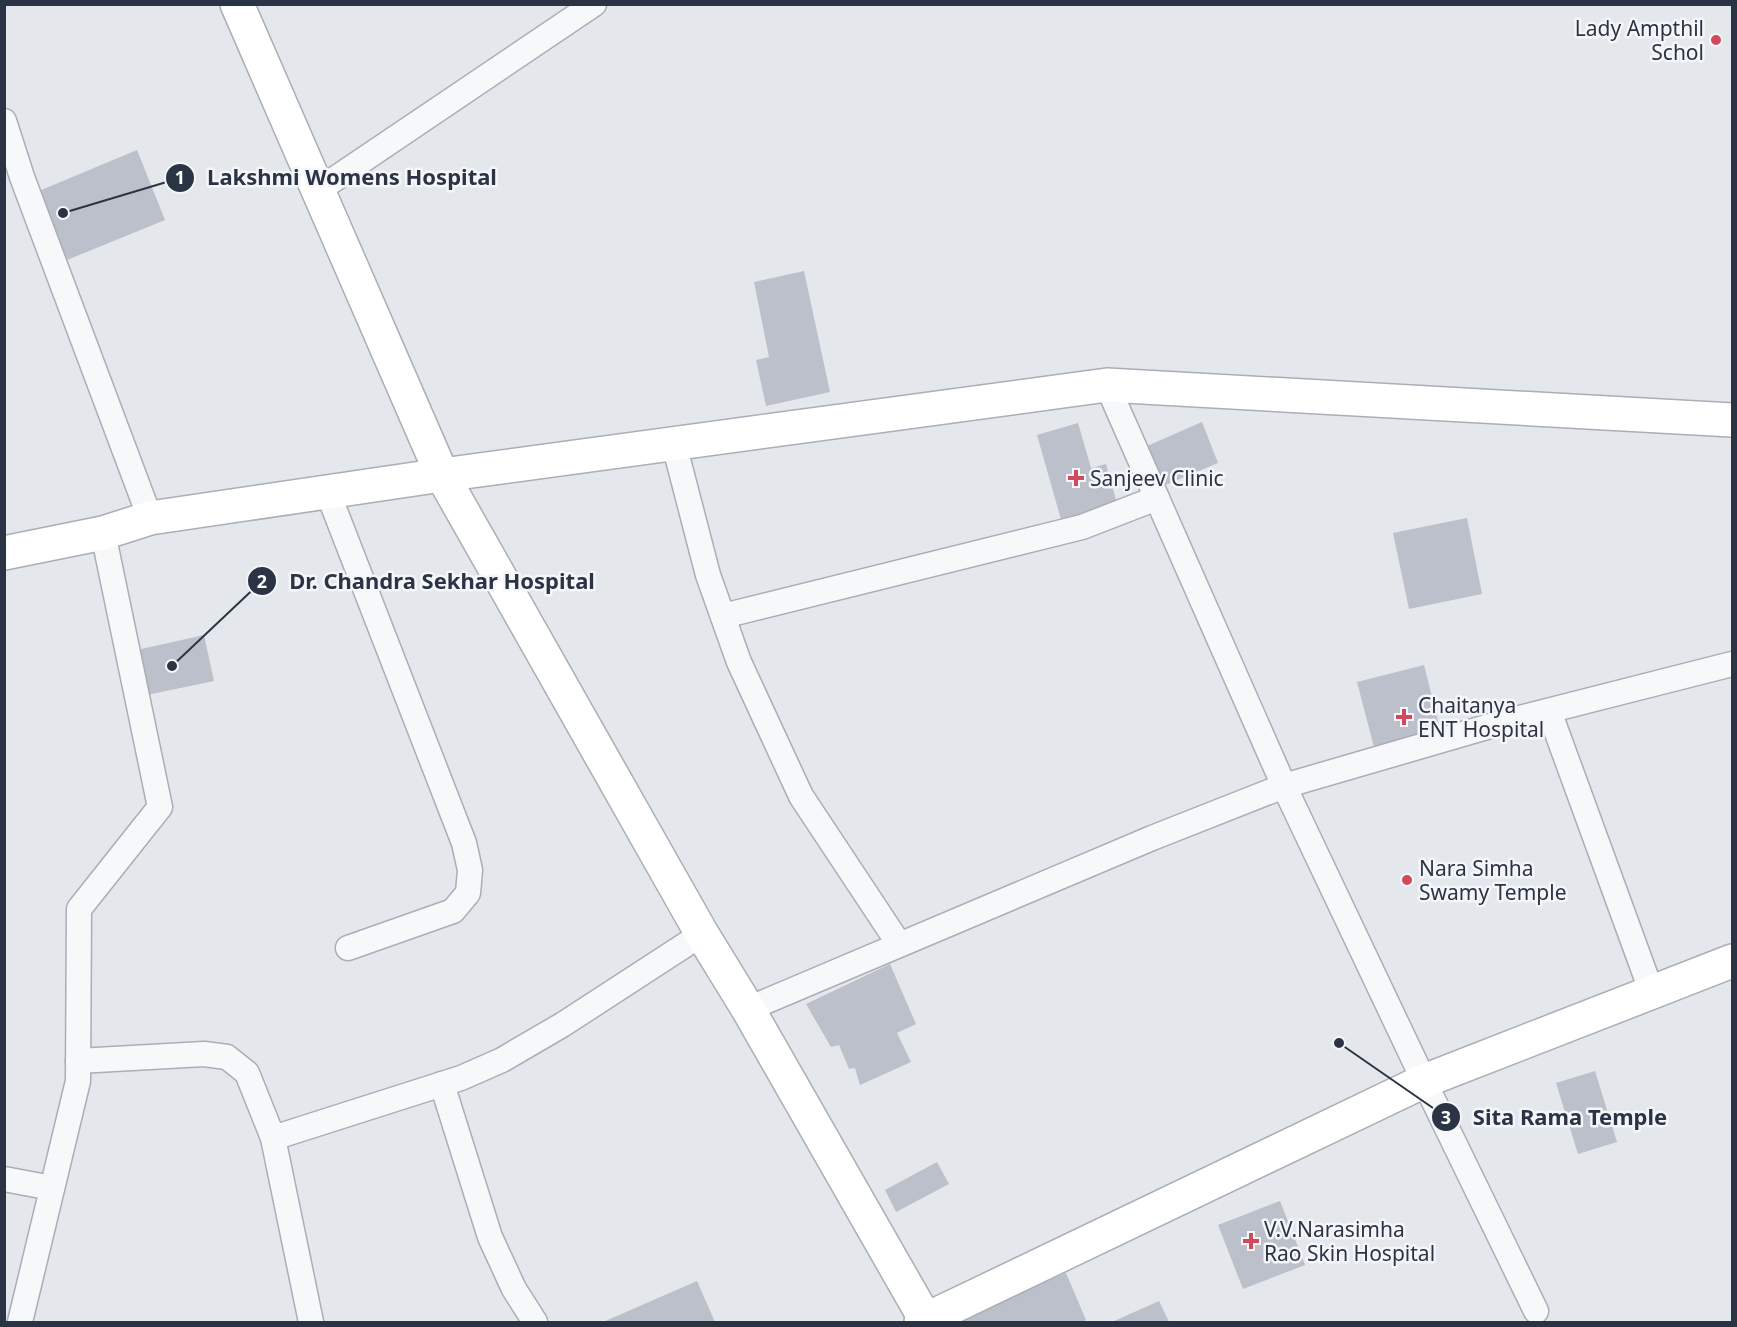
<svg xmlns="http://www.w3.org/2000/svg" width="1737" height="1327" viewBox="0 0 1737 1327" font-family="'Noto Sans',sans-serif">
	<style>
		.building { fill: #bbc0ca }
		.lines { fill: none; stroke-linecap: round; stroke-linejoin: round }
		.street-casing { stroke: #a9aeb7; stroke-width: 27 }
		.secondary-casing { stroke: #a9aeb7; stroke-width: 36 }
		.street { stroke: #f7f8fa; stroke-width: 24 }
		.secondary { stroke: #fff; stroke-width: 33 }
		.poi-dot { fill: #d1495b; stroke: #f4f6f9; stroke-width: 2 }
		.labels { text-anchor: middle; dominant-baseline: central; stroke-width: 5; stroke-linejoin: round; paint-order: stroke }
		.poi-label { font-size: 21px; fill: #2b3445; stroke: #f4f6f9; text-anchor: start }
		.leader { fill: none; stroke: #2b3445; stroke-width: 2 }
		.callout-dot { fill: #2b3445; stroke: #f4f6f9; stroke-width: 2 }
		.mark-label { font-size: 18px; text-anchor: middle; font-weight: bold; fill: #fff }
		.callout-label { font-size: 22px; text-anchor: middle; font-weight: bold; fill: #2b3445; stroke: #f4f6f9; stroke-width: 5; stroke-linejoin: round; paint-order: stroke }
	</style>
	<rect width="100%" height="100%" fill="#e4e7ec"/>
	<g class="building">
		<path d="M137,150L165,220L67,260L39,191Z"/>
		<path d="M804,271L830,392L766,406L756,360L769,357L754,282Z"/>
		<path d="M1202,422L1218,463L1163,486L1147,446Z"/>
		<path d="M1078,423L1091,468L1106,464L1118,507L1062,523L1037,435Z"/>
		<path d="M1467,518L1482,594L1409,609L1393,533Z"/>
		<path d="M204,635L214,681L147,695L137,650Z"/>
		<path d="M1424,665L1440,729L1374,747L1357,682Z"/>
		<path d="M890,964L916,1024L897,1033L911,1062L860,1085L855,1068L849,1069L839,1045L831,1047L806,1004Z"/>
		<path d="M1595,1071L1617,1142L1578,1154L1556,1083Z"/>
		<path d="M937,1162L949,1184L896,1212L885,1190Z"/>
		<path d="M1280,1201L1305,1265L1243,1289L1218,1225Z"/>
		<path d="M1066,1273L1086,1320L1082,1322H952Z"/>
		<path d="M697,1281L715,1322H603Z"/>
		<path d="M1159,1301L1169,1322H1112Z"/>
	</g>
	<g class="lines">
		<defs>
			<g id="street">
				<path d="M4,121L22,177L150,518"/>
				<path d="M317,191L594,4"/>
				<path d="M1107,385L1284,786L1424,1081L1536,1311"/>
				<path d="M674,444L708,575L739,662L801,796L899,944"/>
				<path d="M328,493L464,843L470,870L468,893L453,911L348,948"/>
				<path d="M723,616L1082,527L1157,498"/>
				<path d="M1549,711L1652,993"/>
				<path d="M748,1009L1152,838L1284,786L1504,722L1732,664"/>
				<path d="M78,1061L204,1054L227,1057L247,1073L273,1138L311,1322"/>
				<path d="M442,1084L490,1237L514,1289L535,1322"/>
				<path d="M273,1138L461,1078L502,1060L562,1025L702,934"/>
				<path d="M4,1179L52,1188"/>
				<path d="M20,1322L78,1081L79,909L160,807L103,533"/>
			</g>
			<g id="secondary">
				<path d="M237,4L442,475L702,934L748,1009L927,1322"/>
				<path d="M4,553L103,533L150,518L442,475L1107,385L1732,420"/>
				<path d="M921,1322L1424,1081L1732,961"/>
			</g>
		</defs>
		<use href="#street" class="street-casing"/>
		<use href="#secondary" class="secondary-casing"/>
		<use href="#street" class="street"/>
		<use href="#secondary" class="secondary"/>
	</g>
	<g class="poi-dot">
		<circle cx="1716" cy="40" r="6"/>
		<path d="M1073 469h6v6h6v6h-6v6h-6v-6h-6v-6h6z"/>
		<path d="M1401 708h6v6h6v6h-6v6h-6v-6h-6v-6h6z"/>
		<circle cx="1407" cy="880" r="6"/>
		<path d="M1248 1232h6v6h6v6h-6v6h-6v-6h-6v-6h6z"/>
	</g>
	<g class="labels">
		<g class="poi-label">
			<text x="1704" y="28" text-anchor="end">Lady Ampthil<tspan x="1704" dy="24">Schol</tspan></text>
			<text x="1090" y="478">Sanjeev Clinic</text>
			<text x="1418" y="705">Chaitanya<tspan x="1418" dy="24">ENT Hospital</tspan></text>
			<text x="1419" y="868">Nara Simha<tspan x="1419" dy="24">Swamy Temple</tspan></text>
			<text x="1264" y="1229">V.V.Narasimha<tspan x="1264" dy="24">Rao Skin Hospital</tspan></text>
		</g>
	</g>
	<path class="leader" d="M63 213L180 178M172 666L262 581M1339 1043L1446 1117"/>
	<g class="callout-dot">
		<circle cx="63" cy="213" r="6"/>
		<circle cx="172" cy="666" r="6"/>
		<circle cx="1339" cy="1043" r="6"/>
		<circle cx="180" cy="178" r="15"/>
		<circle cx="262" cy="581" r="15"/>
		<circle cx="1446" cy="1117" r="15"/>
	</g>
	<g class="mark-label">
		<text x="180" y="184">1</text>
		<text x="262" y="588">2</text>
		<text x="1446" y="1124">3</text>
	</g>
	<g class="callout-label">
		<text x="352" y="185">Lakshmi Womens Hospital</text>
		<text x="442" y="589">Dr. Chandra Sekhar Hospital</text>
		<text x="1570" y="1125">Sita Rama Temple</text>
	</g>
	<rect width="1737" height="1327" fill="none" stroke="#2b3445" stroke-width="12"/>
</svg>
